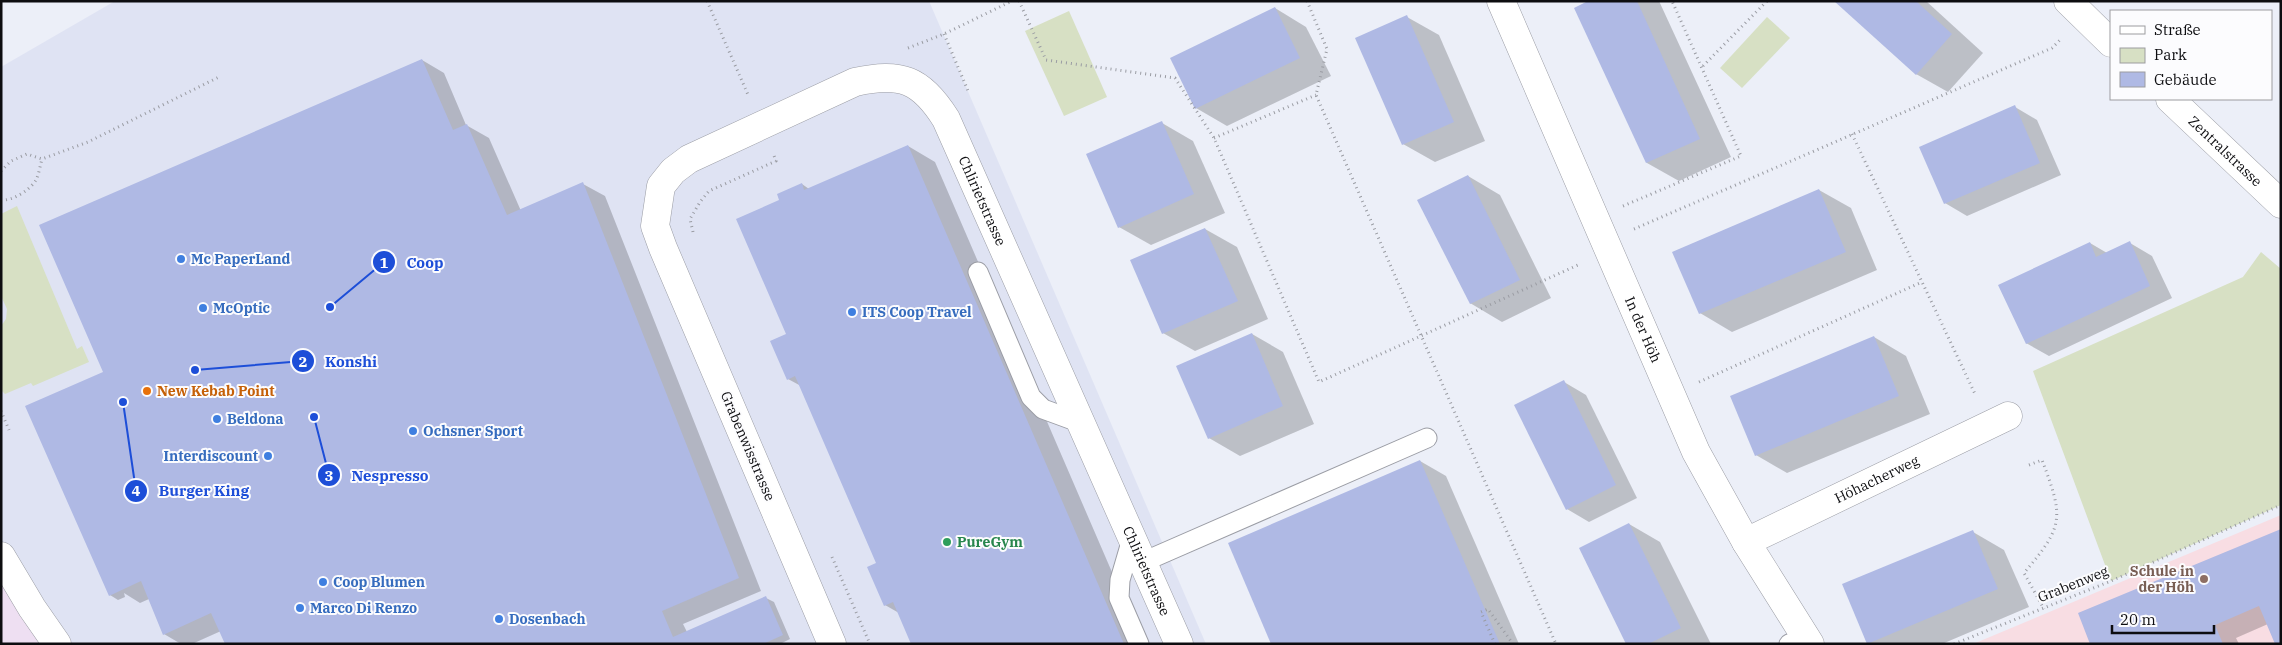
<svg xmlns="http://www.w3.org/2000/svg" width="2282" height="645" viewBox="0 0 2282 645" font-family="'IBM Plex Serif',serif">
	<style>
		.built { fill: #dfe3f3 }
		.industrial { fill: #eedff2 }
		.education { fill: #f8dde3 }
		.green { fill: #d7e0c4 }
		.shadow { fill: #0003 }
		.building { fill: #afb9e4 }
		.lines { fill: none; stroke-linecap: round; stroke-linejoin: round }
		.service-casing { stroke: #9b9da5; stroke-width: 21 }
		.minor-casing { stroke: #9b9da5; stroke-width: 29 }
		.secondary-casing { stroke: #9b9da5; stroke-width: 29 }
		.path { stroke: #9a9ca3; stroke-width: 3; stroke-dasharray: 1 4; stroke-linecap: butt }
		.service { stroke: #fff; stroke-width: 19 }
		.minor { stroke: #fff; stroke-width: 28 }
		.secondary { stroke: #fff; stroke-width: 28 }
		.shop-dot { fill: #3f7fe0; stroke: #fcfcfe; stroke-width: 2 }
		.food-dot { fill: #e8710a; stroke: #fcfcfe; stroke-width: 2 }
		.leisure-dot { fill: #2e9e5b; stroke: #fcfcfe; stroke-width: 2 }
		.education-dot { fill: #8d6e63; stroke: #fcfcfe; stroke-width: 2 }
		.labels { text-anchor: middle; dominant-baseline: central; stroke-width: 4; stroke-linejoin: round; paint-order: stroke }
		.street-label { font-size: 14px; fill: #0d0d10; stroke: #fcfcfe }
		.shop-label { font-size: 14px; font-weight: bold; fill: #366cbe; stroke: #fcfcfe; text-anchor: start }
		.food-label { font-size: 14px; font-weight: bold; fill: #c56008; stroke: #fcfcfe; text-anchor: start }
		.leisure-label { font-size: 14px; font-weight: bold; fill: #27864d; stroke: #fcfcfe; text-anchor: start }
		.education-label { font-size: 14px; font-weight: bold; fill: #785e54; stroke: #fcfcfe; text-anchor: end }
		.leader { fill: none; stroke: #1d4ed8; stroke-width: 2 }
		.callout-dot { fill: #1d4ed8; stroke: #fcfcfe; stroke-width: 2 }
		.mark-label { font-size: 15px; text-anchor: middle; font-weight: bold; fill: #fff }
		.callout-label { font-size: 15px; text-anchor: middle; font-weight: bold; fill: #1d4ed8; stroke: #fcfcfe; stroke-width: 4; stroke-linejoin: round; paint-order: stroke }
	</style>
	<rect width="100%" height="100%" fill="#eceff8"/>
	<path class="built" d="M115,1H929L1206,644H57L1,556V67Z"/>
	<path class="industrial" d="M1,556L57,644H1Z"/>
	<path class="education" d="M2281,515V644H1973Z"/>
	<g class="green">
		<path d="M1069,11L1107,97L1064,116L1025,31Z"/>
		<path d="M1767,17L1790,38L1742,88L1720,68Z"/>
		<path d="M17,206L77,349L82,346L89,362L33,386L31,383L5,394L1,390V326L6,319L7,309L1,296V214Z"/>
		<path d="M2261,252L2281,269V505L2111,581L2033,371L2243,277Z"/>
	</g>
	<g class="shadow">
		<path d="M1591,1H1659L1731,157L1679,181L1647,163L1576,8Z"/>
		<path d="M1836,1H1926L1983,53L1948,92L1916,74Z"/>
		<path d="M1275,8L1306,27L1331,76L1227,126L1196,108Z"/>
		<path d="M1407,17L1439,35L1485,141L1435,162L1403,144Z"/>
		<path d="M422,60L444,73L466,125L489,138L521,211L583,184L605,196L761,591L683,624L687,632L766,598L774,602L790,639L780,644H226L221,631L192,644H181L164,634L149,599L140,603L124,593L125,597L118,600L110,595L105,373Z"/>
		<path d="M2015,107L2037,120L2061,175L1967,216L1945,203Z"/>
		<path d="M1162,123L1193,141L1225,213L1151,245L1119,227Z"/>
		<path d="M908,146L935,162L1143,644H912L899,613L885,605L877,563L801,386L788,379L781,201L802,184L809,189Z"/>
		<path d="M1468,176L1500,195L1551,298L1502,322L1470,303Z"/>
		<path d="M1819,190L1851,208L1877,270L1732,332L1700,313Z"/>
		<path d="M1205,229L1237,247L1268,319L1195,351L1163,333Z"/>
		<path d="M2090,243L2107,253L2130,243L2152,256L2172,298L2049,356L2026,343Z"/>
		<path d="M1252,334L1283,352L1314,424L1240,456L1209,438Z"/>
		<path d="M1874,337L1906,356L1930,414L1787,473L1756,455Z"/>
		<path d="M1564,382L1586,395L1637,498L1589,522L1567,509Z"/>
		<path d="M1420,461L1446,476L1519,644H1272Z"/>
		<path d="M1629,524L1660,542L1711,644H1628Z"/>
		<path d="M2281,531L2268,624L2236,638L2239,644H2092Z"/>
		<path d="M1973,532L2004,550L2029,607L1942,644L1868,643Z"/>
	</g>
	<g class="building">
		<path d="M1588,1H1637L1700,139L1646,163L1574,8Z"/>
		<path d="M1834,1H1916L1952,34L1916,75Z"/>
		<path d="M1275,7L1300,58L1195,109L1170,58Z"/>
		<path d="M1407,15L1454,122L1402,145L1355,38Z"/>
		<path d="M422,59L453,130L467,124L507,215L583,182L739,578L662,611L673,637L766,596L783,635L763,644H225L211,613L163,635L141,581L109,596L25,406L103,372L39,225Z"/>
		<path d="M2015,105L2040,163L1944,204L1919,147Z"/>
		<path d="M1162,121L1194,194L1118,228L1086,154Z"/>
		<path d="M908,145L1124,644H911L893,602L884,606L867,567L876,563L795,376L787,380L770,341L786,334L736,219L779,200L777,194L802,183L804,190Z"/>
		<path d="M1468,175L1520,280L1470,304L1417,200Z"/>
		<path d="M1819,189L1846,252L1699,314L1672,252Z"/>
		<path d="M1205,228L1238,301L1162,334L1130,260Z"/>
		<path d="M2130,241L2150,286L2026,344L1998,285L2090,242L2096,257Z"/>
		<path d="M1252,333L1283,406L1208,439L1176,366Z"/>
		<path d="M1874,336L1899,396L1755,456L1730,396Z"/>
		<path d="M1564,380L1616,485L1566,510L1514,405Z"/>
		<path d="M1420,460L1500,644H1271L1228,543Z"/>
		<path d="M1629,523L1681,628L1648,644H1626L1579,548Z"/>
		<path d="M2281,529V644H2275L2259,606L2215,625L2223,644H2090L2078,613Z"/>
		<path d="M1973,530L1998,589L1867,644L1842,584Z"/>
	</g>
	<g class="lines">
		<defs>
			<g id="service">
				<path d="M978,272L1031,397L1043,409L1081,423"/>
				<path d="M1132,539L1120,580L1119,598L1139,644"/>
				<path d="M1143,562L1427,438"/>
				<path d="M1789,644L1806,637"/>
			</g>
			<g id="minor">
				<path id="s1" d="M1501,1L1696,452L1746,542L1810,644"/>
				<path id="s2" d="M1746,542L2008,416"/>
				<path id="s3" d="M832,644L663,248L655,226L661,186L673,171L689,159L855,82C901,72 921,79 946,119L1179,644"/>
			</g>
			<g id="secondary">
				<path d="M2068,1L2111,43"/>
				<path id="s4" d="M2170,99L2281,204"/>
				<path d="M1,556L32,608L57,644"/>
			</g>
		</defs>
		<use href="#service" class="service-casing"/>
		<use href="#minor" class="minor-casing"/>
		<use href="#secondary" class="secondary-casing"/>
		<g class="path">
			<path d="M707,1L749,97"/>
			<path d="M1019,1L1046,60L1175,78L1214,138L1319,382L1578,265"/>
			<path d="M1307,1L1327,49L1316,95L1556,644"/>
			<path d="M944,34L969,93"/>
			<path d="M908,48L944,34L1012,1"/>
			<path d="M1703,66L1767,1"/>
			<path d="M1852,134L1976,396"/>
			<path d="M1214,138L1316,95"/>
			<path d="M1,171L11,161L27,154L42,159L88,142L221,76"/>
			<path d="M1,200C13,201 30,190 36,180C39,174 40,166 42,159"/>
			<path d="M1623,206L1741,156L1672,1"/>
			<path d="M1634,229L2052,48L2062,38"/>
			<path d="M693,232L690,219L700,202L709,191L776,161L773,153"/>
			<path d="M1699,382L1922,282"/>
			<path d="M1,411L9,430"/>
			<path d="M2029,465L2042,460C2064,518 2064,526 2024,573L2044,609"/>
			<path d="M832,557L870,644"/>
			<path d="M1495,644L1481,612L1488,609L1513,644"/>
			<path d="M1954,644L2111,581L2281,505"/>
		</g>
		<use href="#service" class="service"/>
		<use href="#minor" class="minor"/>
		<use href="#secondary" class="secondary"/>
	</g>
	<g class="shop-dot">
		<circle cx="181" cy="259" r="5"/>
		<circle cx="203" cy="308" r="5"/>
		<circle cx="852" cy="312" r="5"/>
		<circle cx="217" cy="419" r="5"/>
		<circle cx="413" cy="431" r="5"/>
		<circle cx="268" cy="456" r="5"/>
		<circle cx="323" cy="582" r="5"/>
		<circle cx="300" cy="608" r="5"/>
		<circle cx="499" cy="619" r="5"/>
	</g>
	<circle class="food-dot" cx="147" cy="391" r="5"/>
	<circle class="leisure-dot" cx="947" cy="542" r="5"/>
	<circle class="education-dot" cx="2204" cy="579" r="5"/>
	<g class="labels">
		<g class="street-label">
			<text stroke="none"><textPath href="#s4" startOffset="76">Zentralstrasse</textPath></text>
			<text stroke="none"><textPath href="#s3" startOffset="914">Chlirietstrasse</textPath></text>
			<text stroke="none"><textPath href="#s1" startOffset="358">In der Höh</textPath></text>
			<text transform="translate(748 446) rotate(67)">Grabenwisstrasse</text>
			<text stroke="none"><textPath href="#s2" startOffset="145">Höhacherweg</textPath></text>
			<text stroke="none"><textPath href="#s3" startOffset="1319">Chlirietstrasse</textPath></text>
			<text transform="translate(2073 584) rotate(-22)">Grabenweg</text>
		</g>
		<g class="shop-label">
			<text x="191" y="259">Mc PaperLand</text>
			<text x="213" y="308">McOptic</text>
			<text x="862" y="312">ITS Coop Travel</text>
			<text x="227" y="419">Beldona</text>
			<text x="423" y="431">Ochsner Sport</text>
			<text x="258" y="456" text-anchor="end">Interdiscount</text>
			<text x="333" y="582">Coop Blumen</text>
			<text x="310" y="608">Marco Di Renzo</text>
			<text x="509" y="619">Dosenbach</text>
		</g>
		<g class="food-label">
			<text x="157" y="391">New Kebab Point</text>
		</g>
		<g class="leisure-label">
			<text x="957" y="542">PureGym</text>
		</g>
		<g class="education-label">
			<text x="2194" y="571">Schule in<tspan x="2194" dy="16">der Höh</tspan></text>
		</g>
	</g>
	<path class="leader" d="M330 307L384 262M195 370L303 361M314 417L329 475M123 402L136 491"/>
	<g class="callout-dot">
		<circle cx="330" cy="307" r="5"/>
		<circle cx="195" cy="370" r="5"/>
		<circle cx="314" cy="417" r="5"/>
		<circle cx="123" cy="402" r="5"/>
		<circle cx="384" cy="262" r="12"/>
		<circle cx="303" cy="361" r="12"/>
		<circle cx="329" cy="475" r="12"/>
		<circle cx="136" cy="491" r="12"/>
	</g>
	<g class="mark-label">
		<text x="384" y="268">1</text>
		<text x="303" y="367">2</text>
		<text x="329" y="481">3</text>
		<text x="136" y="496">4</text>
	</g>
	<g class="callout-label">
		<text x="425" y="268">Coop</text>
		<text x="351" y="367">Konshi</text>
		<text x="390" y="481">Nespresso</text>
		<text x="204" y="496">Burger King</text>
	</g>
	<rect width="2282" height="645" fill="none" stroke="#0d0d10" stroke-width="5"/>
	<rect x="2110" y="10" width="162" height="90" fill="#fcfcfe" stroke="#9c9c9f"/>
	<rect x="2120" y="26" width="25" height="8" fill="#ffffff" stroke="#9c9c9f"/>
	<text x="2154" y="35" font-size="15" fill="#0d0d10">Straße</text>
	<rect x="2120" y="48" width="25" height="15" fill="#d7e0c4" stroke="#9c9c9f"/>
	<text x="2154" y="60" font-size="15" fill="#0d0d10">Park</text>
	<rect x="2120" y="72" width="25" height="15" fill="#afb9e4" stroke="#9c9c9f"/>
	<text x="2154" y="85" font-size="15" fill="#0d0d10">Gebäude</text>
	<path d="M2112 625v8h102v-8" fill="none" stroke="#0d0d10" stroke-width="2.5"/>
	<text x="2120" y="625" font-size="15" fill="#0d0d10" stroke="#fcfcfe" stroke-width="4" paint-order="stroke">20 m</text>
</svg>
